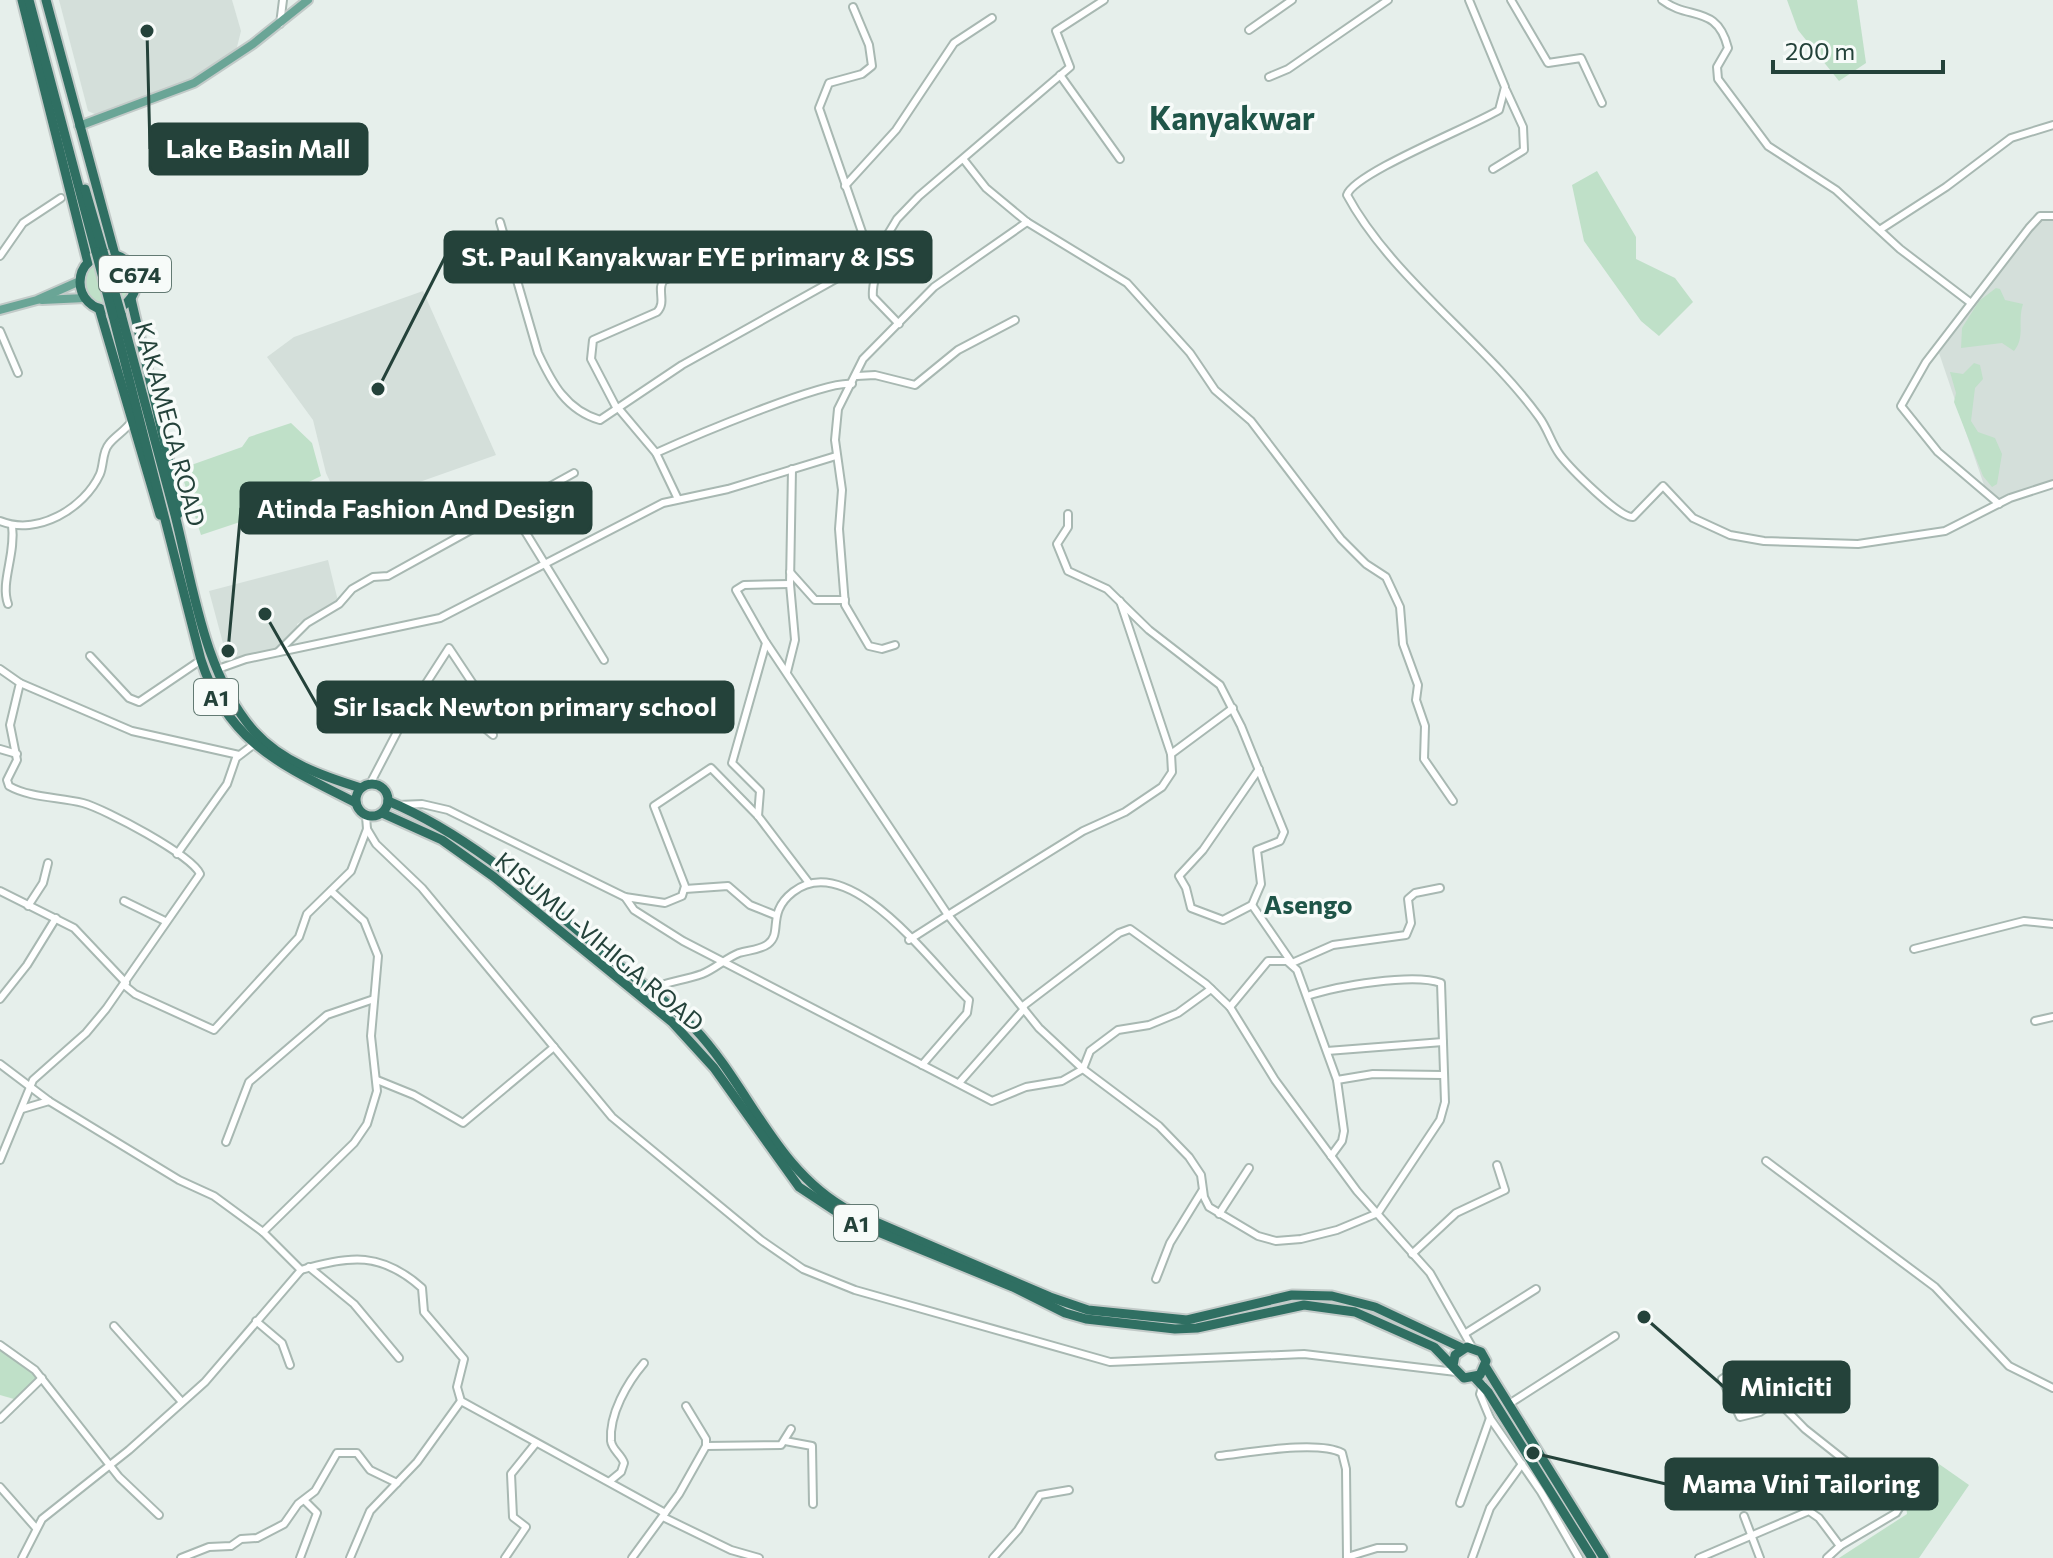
<svg xmlns="http://www.w3.org/2000/svg" width="2053" height="1558" viewBox="0 0 2053 1558" font-family="Commissioner,sans-serif">
	<style>
		.built { fill: #d4dfda }
		.green { fill: #bfe0c8 }
		.lines { fill: none; stroke-linecap: round; stroke-linejoin: round }
		.minor-casing { stroke: #a8b8b2; stroke-width: 10 }
		.major-casing { stroke: #c2cac8; stroke-width: 12 }
		.highway-casing { stroke: #c2cac8; stroke-width: 13 }
		.minor { stroke: #fff; stroke-width: 6 }
		.major { stroke: #6aa596; stroke-width: 8 }
		.highway { stroke: #2f6f62; stroke-width: 9 }
		.highway-bridge-casing { stroke: #c2cac8; stroke-width: 13; stroke-linecap: butt }
		.highway-bridge { stroke: #2f6f62; stroke-width: 9 }
		.labels { text-anchor: middle; dominant-baseline: central; stroke-width: 7; stroke-linejoin: round; paint-order: stroke }
		.shield { fill: #f7fbf9; stroke: #637a73; stroke-width: 2 }
		.shield-label { font-size: 22px; font-weight: bold; fill: #24423a }
		.street-label { font-size: 24px; fill: #24423a; stroke: #f7fbf9 }
		.neighbourhood-label { font-size: 26px; font-weight: bold; fill: #1f5548; stroke: #f7fbf9 }
		.district-label { font-size: 32px; font-weight: bold; fill: #1f5548; stroke: #f7fbf9 }
		.leader { fill: none; stroke: #24423a; stroke-width: 3 }
		.callout-dot { fill: #24423a; stroke: #f7fbf9; stroke-width: 3 }
		.callout { fill: #24423a; stroke: #24423a; stroke-width: 3 }
		.callout-label { font-size: 26px; text-anchor: middle; font-weight: bold; fill: #fff }
	</style>
	<rect width="100%" height="100%" fill="#e6efeb"/>
	<g class="built">
		<path d="M59,0H232L241,31L236,51L191,80L99,116L88,111Z"/>
		<path d="M2053,219V482L1998,501L1986,491L1939,353L2040,220Z"/>
		<path d="M423,291L496,455L343,509L326,473L313,420L267,357L294,337Z"/>
		<path d="M328,560L338,601L297,624L298,630L275,650L228,662L209,591Z"/>
	</g>
	<g class="green">
		<path d="M1787,0H1857L1866,63L1839,81L1798,30Z"/>
		<path d="M1597,171L1636,237V259L1675,278L1693,302L1659,336L1641,321L1584,241L1572,185Z"/>
		<circle cx="108" cy="282" r="23"/>
		<path d="M1996,288L2000,289L2005,300L2023,304C2017,323 2026,336 2014,351L2002,343L1961,348L1962,328L1979,301Z"/>
		<path d="M1974,363L1980,365L1983,379L1975,388L1971,421L1978,432L1995,438L2002,454L1997,484L1992,487L1983,476L1954,402L1956,393L1950,372L1963,374Z"/>
		<path d="M291,423L312,443L321,476L256,508L243,521L201,535L180,469L242,447L249,437Z"/>
		<path d="M0,1349L40,1376L14,1399L0,1395Z"/>
		<path d="M1929,1457L1969,1485L1919,1558H1839L1907,1514L1906,1505Z"/>
	</g>
	<g class="lines">
		<defs>
			<g id="minor">
				<path d="M1469,0L1505,87L1499,110C1473,126 1354,173 1347,195C1391,277 1484,341 1539,417C1548,429 1551,443 1560,455C1570,468 1619,518 1633,517L1663,486L1693,518L1730,535L1764,541L1858,544L1945,531L2010,498L2053,484"/>
				<path d="M1511,0L1548,63L1581,58L1602,103"/>
				<path d="M1662,0C1689,21 1717,4 1728,48L1717,67L1718,79L1768,146L1836,190L1900,249L1971,303"/>
				<path d="M853,7L869,45L872,66L862,74L829,83L819,108L871,258"/>
				<path d="M280,24L283,0"/>
				<path d="M1249,30L1292,0"/>
				<path d="M1060,75L1120,159"/>
				<path d="M1269,77L1288,69L1388,0"/>
				<path d="M964,160L986,188L1027,222L1127,283L1190,353L1215,390L1251,421L1341,539L1366,564L1386,577L1400,607L1403,644L1418,685L1416,700L1425,726L1424,759L1453,801"/>
				<path d="M1493,169L1524,150L1523,127L1506,90"/>
				<path d="M845,186L896,130L954,43L992,18"/>
				<path d="M500,222L538,353C552,383 566,410 600,420L682,365L861,265L879,249L897,219L919,196L1070,67L1056,31L1104,0"/>
				<path d="M1881,229L1946,187L2011,138L2053,125"/>
				<path d="M876,252C882,270 871,279 873,297L899,324"/>
				<path d="M0,256L23,223L61,198"/>
				<path d="M0,331L18,373"/>
				<path d="M857,376L875,375L915,385L958,350L1015,320"/>
				<path d="M616,407L591,359L593,340L657,312C667,302 656,289 664,280L721,258"/>
				<path d="M619,409L656,453L677,497"/>
				<path d="M656,453C687,439 827,379 852,384"/>
				<path d="M1999,504L1938,452L1901,406L1926,362L2029,228L2040,216H2053"/>
				<path d="M510,507L604,660"/>
				<path d="M1068,514V527L1057,544L1068,571L1107,589L1149,630L1220,685L1241,726L1284,832L1280,841L1257,850L1261,884L1252,905"/>
				<path d="M0,521C37,536 84,509 100,474C104,464 102,452 109,444C115,436 125,431 131,422"/>
				<path d="M790,572L815,600H845"/>
				<path d="M790,584L744,585L736,590L765,641L948,915L1083,831L1125,812L1162,787L1172,772L1171,754L1120,601"/>
				<path d="M8,604C0,582 16,555 12,525"/>
				<path d="M895,645L882,649L869,646L845,605L839,529L842,490L835,440L838,409L863,359L934,287L1027,222"/>
				<path d="M278,652L307,623L339,604L352,589L373,577L388,576L574,473"/>
				<path d="M90,656L129,698L139,702L201,660"/>
				<path d="M0,669L20,683L10,725L17,760L7,780L9,786C30,798 59,797 83,803C105,809 192,855 200,874L106,1009L86,1033L33,1080L0,1160"/>
				<path d="M218,669L246,659L440,618L663,503L728,489L836,456"/>
				<path d="M787,672L795,640L790,584L792,469"/>
				<path d="M20,683L132,731L239,755"/>
				<path d="M0,749L17,754"/>
				<path d="M1171,754L1233,708"/>
				<path d="M1259,769L1203,850L1179,876L1186,888L1191,908L1223,920L1252,905L1292,963L1333,945L1406,935L1411,923L1408,899L1415,893L1440,888"/>
				<path d="M370,784L407,713L449,648L473,684L464,711L493,735"/>
				<path d="M399,805L422,804L448,810L625,897L665,903L682,896L685,886L654,806L711,768L758,816L809,883"/>
				<path d="M758,816L760,791L732,763L766,643"/>
				<path d="M367,829L376,844L422,888L612,1117L761,1240L803,1269L855,1290L1110,1362L1304,1354L1456,1372"/>
				<path d="M177,854L227,784L236,758L253,745"/>
				<path d="M685,889L728,886L750,905L775,915"/>
				<path d="M0,891L74,928L126,983"/>
				<path d="M625,897L634,910L683,941L992,1101L1026,1087L1062,1081L1083,1069L1090,1051L1118,1030L1149,1025L1178,1013L1211,989"/>
				<path d="M124,901L165,921"/>
				<path d="M28,906L43,883L48,863"/>
				<path d="M909,940L948,915L1039,1028L1083,1069L1159,1126L1189,1157L1201,1175L1204,1197L1209,1207L1258,1236L1276,1241L1301,1239L1337,1230L1378,1213L1440,1120L1445,1102L1441,983C1413,973 1337,986 1307,996"/>
				<path d="M1914,949L2024,921L2053,924"/>
				<path d="M124,985L135,994L214,1030L299,937L307,914L351,871L367,829L366,816"/>
				<path d="M650,989C667,982 685,980 702,974C715,969 726,958 739,953C749,950 760,950 768,944C783,933 766,913 793,892C849,848 932,964 969,1000L967,1013L922,1065"/>
				<path d="M0,999L27,965L56,918"/>
				<path d="M1023,1006L1119,933L1130,929L1206,984L1230,1007L1275,1080L1357,1191L1430,1273L1472,1347"/>
				<path d="M1230,1007L1268,961H1287L1297,970L1337,1080L1344,1131L1342,1141L1331,1156"/>
				<path d="M2035,1021L2053,1017"/>
				<path d="M1327,1051L1443,1042"/>
				<path d="M0,1064L49,1101L179,1180L214,1196L263,1232"/>
				<path d="M377,1080L414,1095L463,1123L554,1047"/>
				<path d="M1337,1080L1373,1074L1442,1075"/>
				<path d="M959,1083L1024,1009"/>
				<path d="M22,1109L49,1101"/>
				<path d="M226,1142L249,1082L327,1015L374,999"/>
				<path d="M1766,1161L1935,1287L2009,1366L2053,1388"/>
				<path d="M1219,1214L1249,1168"/>
				<path d="M1412,1254L1456,1213L1505,1190L1497,1165"/>
				<path d="M309,1267L354,1304L399,1358"/>
				<path d="M301,1270C350,1255 382,1252 422,1288L424,1312L464,1359L457,1387L461,1401L665,1513"/>
				<path d="M1156,1279L1170,1243L1202,1191"/>
				<path d="M256,1321L282,1343L290,1365"/>
				<path d="M114,1326L182,1402"/>
				<path d="M1466,1333L1536,1289"/>
				<path d="M0,1345L35,1370L119,1477L159,1515"/>
				<path d="M1483,1384L1480,1394L1490,1418L1541,1492L1579,1558"/>
				<path d="M1776,1401L1760,1412L1740,1417L1722,1379L1736,1370L1760,1383L1805,1429L1901,1505L1896,1513L1840,1546L1827,1558"/>
				<path d="M1509,1404L1615,1336"/>
				<path d="M0,1419L42,1378"/>
				<path d="M785,1441L812,1446L813,1504"/>
				<path d="M706,1446L781,1445L791,1429"/>
				<path d="M1219,1456C1248,1453 1317,1440 1342,1453L1346,1469L1347,1558"/>
				<path d="M610,1481L621,1472L624,1463C622,1455 612,1450 611,1441C609,1414 627,1383 644,1363"/>
				<path d="M0,1487L36,1528"/>
				<path d="M1460,1503L1490,1418"/>
				<path d="M1744,1516L1760,1558"/>
				<path d="M663,1517L731,1550L759,1558"/>
				<path d="M1347,1557L1377,1548H1403"/>
				<path d="M22,1558L42,1519L129,1450L205,1382L301,1270L263,1232L354,1143L367,1124L377,1091L371,1036L378,956L364,921L331,891"/>
				<path d="M181,1558L209,1547L231,1546L241,1539L257,1538L284,1524L298,1504L315,1491L337,1453H357L370,1470L397,1483"/>
				<path d="M300,1558L317,1513L304,1500"/>
				<path d="M350,1558L370,1511L417,1462L461,1401"/>
				<path d="M505,1558L526,1527L513,1517L511,1474L536,1443"/>
				<path d="M632,1558L679,1494L706,1446V1439L686,1406"/>
				<path d="M993,1558L1018,1530L1040,1495L1069,1490"/>
				<path d="M1472,1558L1490,1508L1522,1464"/>
				<path d="M1699,1558L1809,1511L1819,1518L1840,1546"/>
			</g>
			<g id="major">
				<path d="M79,126L194,83L253,44L308,0"/>
				<path d="M42,300L85,298"/>
				<path d="M0,310L37,300L80,281"/>
			</g>
			<g id="highway">
				<path d="M22,0L88,263"/>
				<path d="M29,0L96,252"/>
				<path d="M46,0L115,255"/>
				<path d="M85,189L103,251"/>
				<circle cx="108" cy="282" r="28"/>
				<path d="M131,299L177,496L178,514"/>
				<path d="M99,308L160,515"/>
				<path d="M121,314C139,381 157,448 175,515C193,586 204,674 254,731C282,762 322,776 361,788"/>
				<path d="M113,316L201,660C228,744 284,766 356,803"/>
				<circle cx="372" cy="800" r="16"/>
				<path d="M388,801C472,836 541,900 610,958C638,981 669,1002 694,1028C750,1087 775,1171 850,1211L1050,1297L1088,1310L1187,1320L1292,1295L1332,1296L1375,1307L1462,1348"/>
				<path d="M382,813L442,840L494,877L672,1022L714,1068L799,1187L849,1220L1013,1287L1065,1313L1086,1319L1175,1329L1197,1328L1304,1305L1355,1312L1434,1347L1464,1378L1480,1375L1486,1361L1481,1352L1467,1347L1455,1355L1453,1366"/>
				<path d="M1485,1366L1604,1558"/>
				<path d="M1475,1378L1488,1392L1592,1558"/>
			</g>
		</defs>
		<use href="#minor" class="minor-casing"/>
		<use href="#major" class="major-casing"/>
		<use href="#highway" class="highway-casing"/>
		<use href="#minor" class="minor"/>
		<use href="#major" class="major"/>
		<use href="#highway" class="highway"/>
		<defs>
			<g id="highway-bridge">
				<path d="M103,251L121,314"/>
				<path d="M96,252L113,316"/>
			</g>
		</defs>
		<use href="#highway-bridge" class="highway-bridge-casing"/>
		<use href="#highway-bridge" class="highway-bridge"/>
	</g>
	<g class="labels">
		<g class="shield">
			<rect x="99" y="256" width="72" height="36" rx="6"/>
			<rect x="194" y="679" width="44" height="36" rx="6"/>
			<rect x="834" y="1205" width="44" height="36" rx="6"/>
		</g>
		<g class="shield-label">
			<text x="135" y="274">C674</text>
			<text x="216" y="697">A1</text>
			<text x="856" y="1223">A1</text>
		</g>
		<g class="street-label">
			<text transform="translate(171 424) rotate(75)">KAKAMEGA ROAD</text>
			<text transform="translate(600 941) rotate(40)">KISUMU -VIHIGA ROAD</text>
		</g>
		<g class="neighbourhood-label">
			<text x="1308" y="903">Asengo</text>
		</g>
		<g class="district-label">
			<text x="1232" y="117">Kanyakwar</text>
		</g>
	</g>
	<path class="leader" d="M147 31L150 149M378 389L445 257M228 651L241 508M265 614L318 707M1644 1317L1724 1387M1533 1453L1666 1484"/>
	<g class="callout-dot">
		<circle cx="147" cy="31" r="8"/>
		<circle cx="378" cy="389" r="8"/>
		<circle cx="228" cy="651" r="8"/>
		<circle cx="265" cy="614" r="8"/>
		<circle cx="1644" cy="1317" r="8"/>
		<circle cx="1533" cy="1453" r="8"/>
	</g>
	<g class="callout">
		<rect x="150" y="124" width="217" height="50" rx="8"/>
		<rect x="445" y="232" width="486" height="50" rx="8"/>
		<rect x="241" y="483" width="350" height="50" rx="8"/>
		<rect x="318" y="682" width="415" height="50" rx="8"/>
		<rect x="1724" y="1362" width="125" height="50" rx="8"/>
		<rect x="1666" y="1459" width="271" height="50" rx="8"/>
	</g>
	<g class="callout-label">
		<text x="258" y="158">Lake Basin Mall</text>
		<text x="688" y="266">St. Paul Kanyakwar EYE primary &amp; JSS</text>
		<text x="416" y="518">Atinda Fashion And Design</text>
		<text x="525" y="716">Sir Isack Newton primary school</text>
		<text x="1786" y="1396">Miniciti</text>
		<text x="1801" y="1493">Mama Vini Tailoring</text>
	</g>
	<path d="M1773 60v12h170v-12" fill="none" stroke="#24423a" stroke-width="4"/>
	<text x="1785" y="60" font-size="24" fill="#24423a" stroke="#f7fbf9" stroke-width="6" paint-order="stroke">200 m</text>
</svg>
